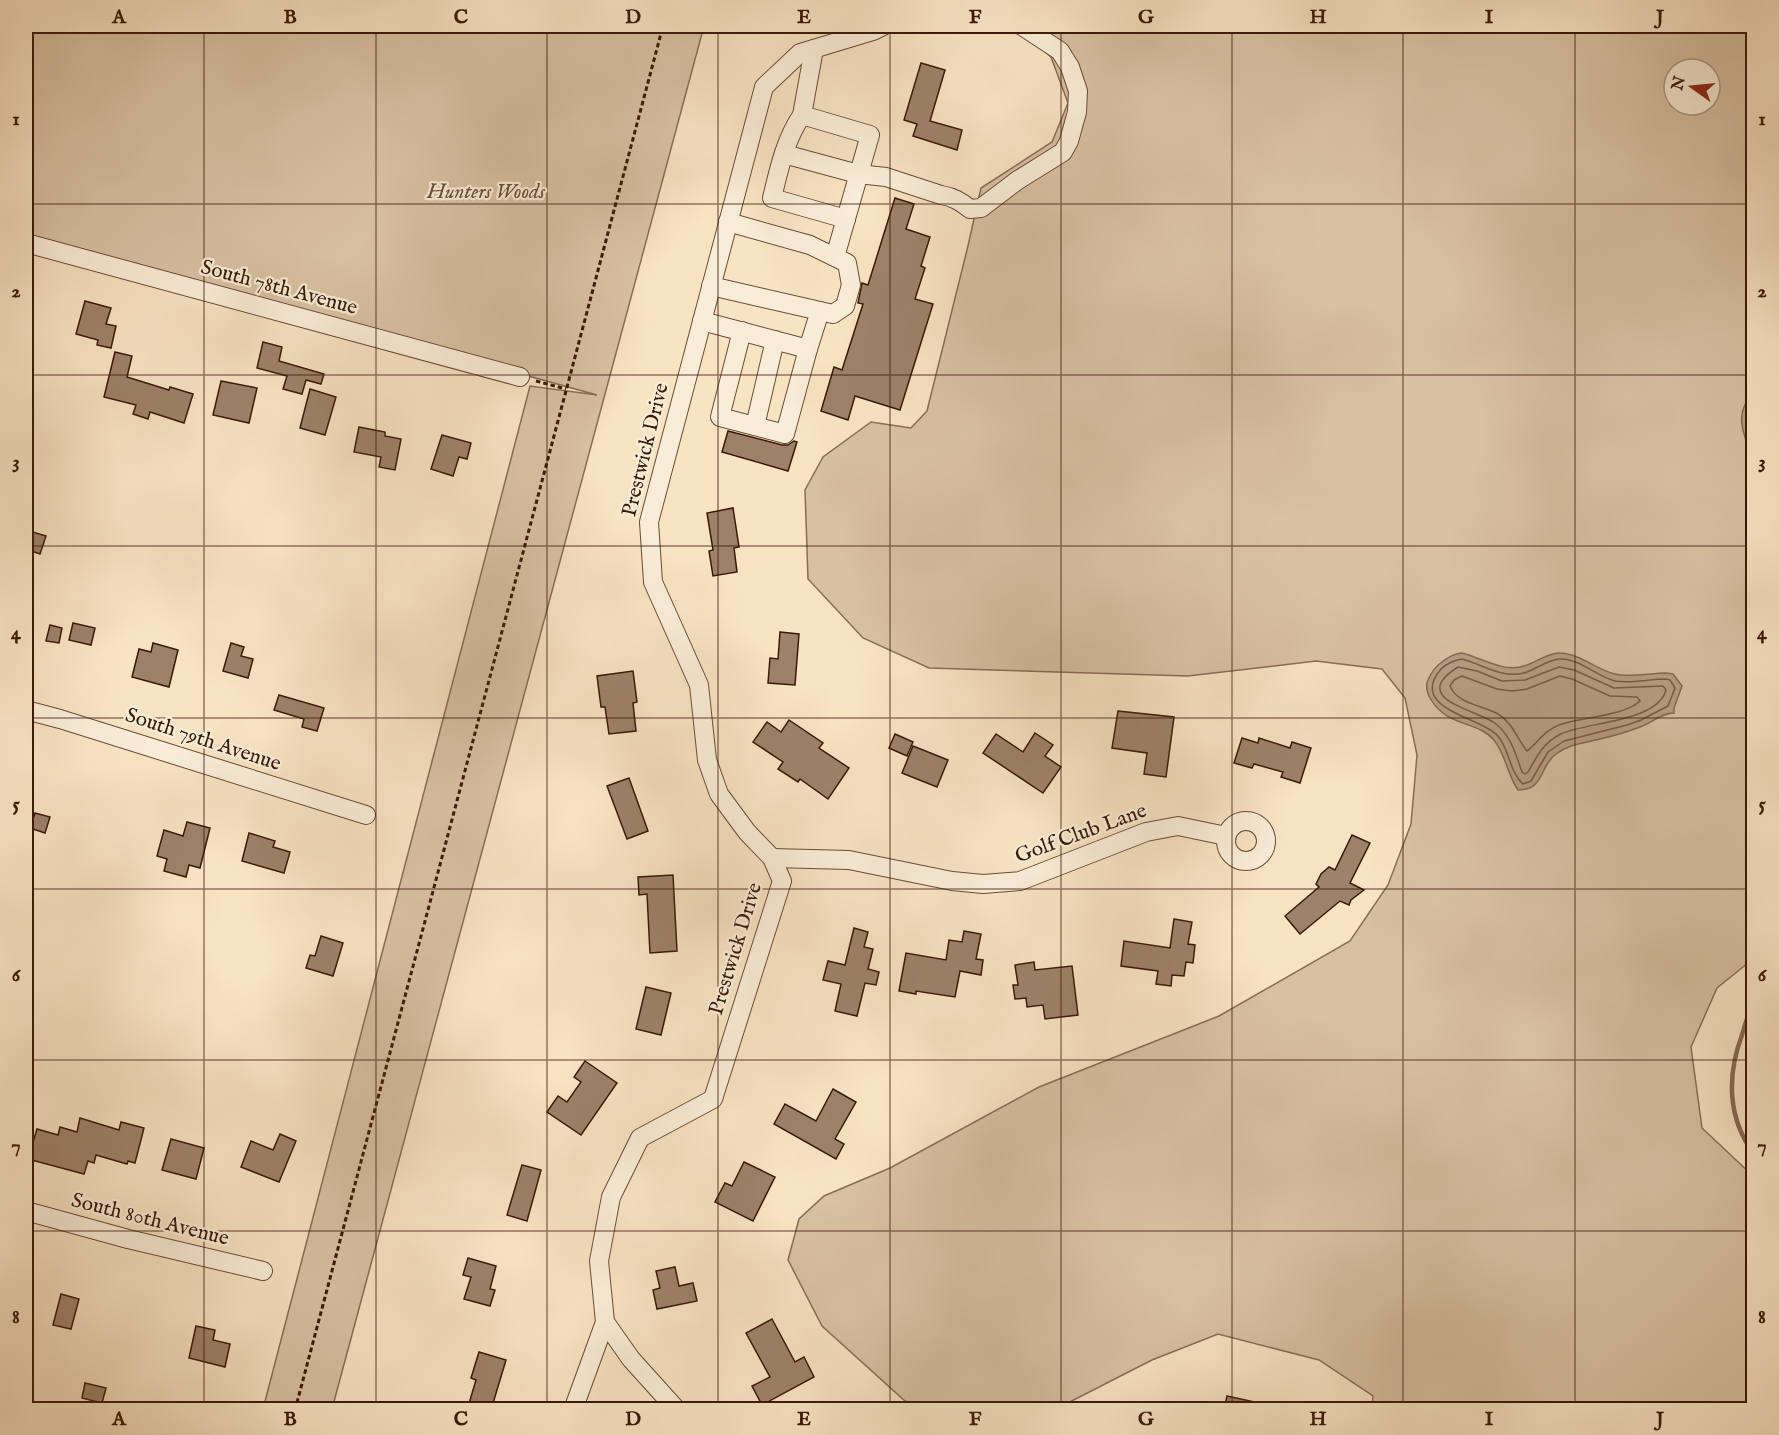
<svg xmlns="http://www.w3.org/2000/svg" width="1779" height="1435" viewBox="0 0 1779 1435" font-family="'IM FELL English',serif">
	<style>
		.green { fill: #d8c1a3; stroke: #896d56; stroke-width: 1.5; fill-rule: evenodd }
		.water { fill: #b79e83; stroke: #856952; stroke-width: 1.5 }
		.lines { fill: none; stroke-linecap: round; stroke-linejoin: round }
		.shore { stroke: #785c46; stroke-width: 1.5 }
		.stream { stroke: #856952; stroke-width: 4.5 }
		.building { fill: #9d8269; stroke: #3a1908; stroke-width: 1.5 }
		.minor-casing { stroke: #6a4c37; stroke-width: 20 }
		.path { stroke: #3a1908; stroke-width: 3; stroke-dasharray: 4.5 3; stroke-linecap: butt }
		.minor { stroke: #faedd8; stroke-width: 18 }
		.grid { fill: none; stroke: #3a1908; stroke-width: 1.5; stroke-opacity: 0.55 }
		.labels { text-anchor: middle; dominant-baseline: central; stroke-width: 4.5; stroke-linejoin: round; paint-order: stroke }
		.park-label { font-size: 21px; font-style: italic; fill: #694b36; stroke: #faedd8 }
		.street-label { font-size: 21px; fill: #3a1908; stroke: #faedd8 }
		.neatline { fill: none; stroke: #3a1908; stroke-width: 2 }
		.grid-label { font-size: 20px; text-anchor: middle; font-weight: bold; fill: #3a1908 }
	</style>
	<rect width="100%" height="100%" fill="#f8e3c3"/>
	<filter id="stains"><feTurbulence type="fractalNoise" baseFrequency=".00333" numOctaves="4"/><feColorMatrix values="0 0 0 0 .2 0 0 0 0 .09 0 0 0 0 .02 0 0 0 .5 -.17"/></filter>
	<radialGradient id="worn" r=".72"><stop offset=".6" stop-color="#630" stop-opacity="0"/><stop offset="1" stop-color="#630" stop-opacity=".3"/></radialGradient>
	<g class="green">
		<path d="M26,26H704L332,1409H263L530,386L597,395L26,237Z"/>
		<path d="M1015,26H1753V959L1717,988L1691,1047L1702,1128L1753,1176V1409H1372L1373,1396L1319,1360L1218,1334L1152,1360L1056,1409H931L905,1401L822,1326L788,1260L799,1219L824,1196L890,1168L1039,1087L1219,1016L1350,941L1388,885L1411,824L1417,755L1405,698L1382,669L1316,661L1188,676L929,668L863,638L808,579L805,490L823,457L871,422L911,428L927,411L967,250L981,188L1052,142L1068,103L1051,57ZM1674,69H1710V105H1674Z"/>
	</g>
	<g class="water">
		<path d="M1753,394V453C1741,434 1735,411 1753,394Z"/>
		<path d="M1462,653C1481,658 1502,671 1520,667C1533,665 1546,653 1559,653C1580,653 1596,670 1615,674C1631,678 1650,673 1666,673L1673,674L1682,686L1674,708V713C1661,713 1652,723 1640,727C1627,732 1613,736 1600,739C1584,743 1569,744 1556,754C1539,766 1545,790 1518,790C1507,774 1506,755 1494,740C1477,720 1447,728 1430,698C1427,692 1425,686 1428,680C1431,673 1436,666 1442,662C1449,657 1453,654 1462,653Z"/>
	</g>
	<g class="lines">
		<g class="shore">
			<path d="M1462,659C1482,664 1502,679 1524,673C1535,670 1547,660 1559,659C1579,658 1596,676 1615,681C1631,684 1649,679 1666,679L1670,680L1675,688L1668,706L1641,720L1627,725L1564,741L1548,752L1531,781L1523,784C1509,772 1510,749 1497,735C1481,717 1407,709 1441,669C1446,664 1455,660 1462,659Z"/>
			<path d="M1458,667L1477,671L1502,681L1525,680L1559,667L1574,670L1614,688L1663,686L1666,690C1658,722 1586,722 1561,734C1544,742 1537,756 1528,772L1525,774L1522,772C1516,755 1511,736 1496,724C1480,710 1406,700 1458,667Z"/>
			<path d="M1462,676L1497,689L1512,691L1527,689L1560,676L1572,679L1610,696L1637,697L1640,701C1625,716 1580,717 1559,725C1543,731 1537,744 1527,751C1517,739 1513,723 1498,714C1483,705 1458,705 1450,686L1454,680Z"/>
		</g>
		<path class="stream" d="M1754,1004C1748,1013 1745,1024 1742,1035C1727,1075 1727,1118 1754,1154"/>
	</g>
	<g class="building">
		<path d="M921,63L945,70L930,121L962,130L957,150L913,136L917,124L904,120Z"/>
		<path d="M895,198L914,204L906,229L930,237L921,266L925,268L915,299L933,304L900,410L855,396L848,420L821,411L834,367L842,370L863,304L858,303L862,283L868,285Z"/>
		<path d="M85,301L111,308L106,324L116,326L111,348L97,345L98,340L76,334Z"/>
		<path d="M263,342L282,347L279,361L324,374L321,384L306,380L302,394L283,389L287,376L257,368Z"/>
		<path d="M115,352L132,356L127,377L169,390L170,387L193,394L184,423L150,412L148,419L133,414L136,405L104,397Z"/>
		<path d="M221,381L257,388L249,423L213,415Z"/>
		<path d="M310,389L336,397L325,435L300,428Z"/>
		<path d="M359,427L385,432V436L401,439L395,470L379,467L381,457L354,452Z"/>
		<path d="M728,431L782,445H788L794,441L797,442L788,471L722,452Z"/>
		<path d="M442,435L471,443L467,459L459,457L453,476L431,469Z"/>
		<path d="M733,508L739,547L734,548L737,572L713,576L709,551L713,550L707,513Z"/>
		<path d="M26,530L46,536L40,554L26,549Z"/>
		<path d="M73,623L95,628L91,645L69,640Z"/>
		<path d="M50,625L62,628L59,643L46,641Z"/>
		<path d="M780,632L799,634L795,685L768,683L770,658L778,659Z"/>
		<path d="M153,643L178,650L169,687L132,677L139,649L151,652Z"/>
		<path d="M231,643L244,647L241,656L253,659L248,678L223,671Z"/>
		<path d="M633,671L637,702L633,703L636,731L609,734L605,707H601L597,676Z"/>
		<path d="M279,695L324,708L317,731L302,727L304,719L274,710Z"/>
		<path d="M1118,711L1174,717L1166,777L1144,774L1147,753L1112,748Z"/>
		<path d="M789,720L823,743L819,748L849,768L828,799L800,779L798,782L778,769L783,762L753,742L767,722L781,732Z"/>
		<path d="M1035,733L1053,745L1045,756L1061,767L1043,793L983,753L996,734L1023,752Z"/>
		<path d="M895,734L913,742L907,756L889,748Z"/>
		<path d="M1242,738L1258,743L1259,738L1290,748L1292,742L1311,748L1300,783L1281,777L1283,772L1254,764L1252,768L1234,763Z"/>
		<path d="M913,746L948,760L937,787L902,773Z"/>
		<path d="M629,778L648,831L627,839L607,786Z"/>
		<path d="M35,813L50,817L45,833L30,828Z"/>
		<path d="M187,822L210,828L200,868L189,865L186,877L164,871L167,859L157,856L164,830L183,836Z"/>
		<path d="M249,833L275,841L273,847L290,852L284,873L242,861Z"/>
		<path d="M1352,835L1370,843L1350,883L1364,890L1351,900L1349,905L1340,901L1300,934L1285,916L1319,887L1316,884L1321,874L1329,867L1335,870Z"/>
		<path d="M673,875L677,951L650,953L647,894L639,895L638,877Z"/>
		<path d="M1174,919L1192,922L1188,944L1195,945L1193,963L1186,962L1184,976L1172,975L1171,986L1156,984L1158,971L1121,966L1124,941L1170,948Z"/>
		<path d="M854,928L868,932L864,947L873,949L868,969L879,972L876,985L865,983L857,1016L835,1011L841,984L823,980L828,961L845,965Z"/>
		<path d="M964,931L981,934L976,959L983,960L981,975L960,971L955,997L916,991V994L899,991L906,953L946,960L949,940L962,942Z"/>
		<path d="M321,936L343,943L333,976L306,968L310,955L315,956Z"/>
		<path d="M1034,962L1035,970L1072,966L1078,1015L1045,1019L1043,1005L1027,1007L1026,998L1015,999L1013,985H1018L1015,965Z"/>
		<path d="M646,987L671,993L661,1035L636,1029Z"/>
		<path d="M585,1061L617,1083L581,1135L547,1112L558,1096L567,1102L581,1082L574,1077Z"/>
		<path d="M833,1089L856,1102L835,1139L844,1144L836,1159L774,1124L785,1104L816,1121Z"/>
		<path d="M80,1118L119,1130L121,1122L144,1128L135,1163L128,1161L127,1164L96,1155L94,1163L88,1161L84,1174L28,1159L37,1129L58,1135L60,1127L77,1132Z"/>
		<path d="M280,1134L296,1141L279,1182L241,1167L251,1141L273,1150Z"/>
		<path d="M171,1139L204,1148L196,1179L162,1170Z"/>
		<path d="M744,1162L775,1177L753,1221L715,1202L725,1183L732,1186Z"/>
		<path d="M522,1165L541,1170L527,1221L507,1215Z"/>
		<path d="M468,1258L496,1266L490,1289L495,1290L490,1306L464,1299L471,1277L463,1275Z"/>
		<path d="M675,1267L679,1286L693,1283L697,1301L657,1309L653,1290L660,1288L656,1271Z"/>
		<path d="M61,1294L79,1299L71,1329L53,1325Z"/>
		<path d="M772,1319L795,1362L804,1357L814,1377L762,1405L752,1386L770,1377L746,1333Z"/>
		<path d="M196,1326L215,1330L213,1340L230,1344L225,1367L189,1358Z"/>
		<path d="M479,1352L506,1360L491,1410H478L468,1407L476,1380L471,1378Z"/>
		<path d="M85,1383L106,1388L102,1403L82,1398Z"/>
		<path d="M1227,1396L1264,1404L1263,1410H1224Z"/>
	</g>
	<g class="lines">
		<defs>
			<g id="minor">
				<path d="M814,49L802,115L870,135L835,257"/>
				<path d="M802,115C785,140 779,169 772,198L846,219"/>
				<path d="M784,154L858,174L886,177L941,195C953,197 960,201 970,209L981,208L1018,180L1063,152L1069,141L1077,112L1078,91L1070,67L1060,51L1022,26"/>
				<path d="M26,243L520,377"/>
				<path d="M711,286L833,314L845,306L851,285L847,263L810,245L728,222"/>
				<path d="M702,321L808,349L820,311"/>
				<path d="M742,331L720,417L785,434L808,349"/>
				<path d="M755,426L775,340"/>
				<path d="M26,710L60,719L366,815"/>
				<circle cx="1246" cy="841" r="20"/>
				<path d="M772,858L849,860L952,881L983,884L1020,881L1146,832L1178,826L1226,836"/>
				<path d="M26,1211L128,1239L263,1271"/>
				<path d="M605,1322L631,1359L677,1410"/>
				<path d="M573,1410L605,1322L599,1261L611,1197L640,1138L713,1099L782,881L772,858L747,832L719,794L707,760L699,685L653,582L649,522L764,87L800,53L873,31L883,26"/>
			</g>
		</defs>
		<use href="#minor" class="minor-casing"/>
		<g class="path">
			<path d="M536,381L566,389"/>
			<path d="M295,1410L663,26"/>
		</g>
		<use href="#minor" class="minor"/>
	</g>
	<path class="grid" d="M204,26V1410M376,26V1410M547,26V1410M718,26V1410M890,26V1410M1061,26V1410M1232,26V1410M1403,26V1410M1575,26V1410M26,204H1754M26,375H1754M26,546H1754M26,718H1754M26,889H1754M26,1060H1754M26,1231H1754"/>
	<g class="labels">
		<g class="park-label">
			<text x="486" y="192">Hunters Woods</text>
		</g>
		<g class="street-label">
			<text transform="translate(279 288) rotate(15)">South 78th Avenue</text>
			<text transform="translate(646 450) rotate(-76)">Prestwick Drive</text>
			<text transform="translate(203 740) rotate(18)">South 79th Avenue</text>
			<text transform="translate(1081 834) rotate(-20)">Golf Club Lane</text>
			<text transform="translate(736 949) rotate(-73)">Prestwick Drive</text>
			<text transform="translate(150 1220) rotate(14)">South 80th Avenue</text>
		</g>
	</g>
	<rect width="1779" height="1435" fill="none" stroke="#f8e3c3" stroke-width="66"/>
	<g transform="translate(1692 87) rotate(285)"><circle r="28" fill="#faedd8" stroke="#ad9885" stroke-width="1.5"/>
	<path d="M0-4.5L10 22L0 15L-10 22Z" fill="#8f2418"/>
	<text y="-9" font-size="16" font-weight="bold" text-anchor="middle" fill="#3a1908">N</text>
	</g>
	<rect x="33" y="33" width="1713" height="1369" class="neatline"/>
	<g class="grid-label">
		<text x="119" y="23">A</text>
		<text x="290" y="23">B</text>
		<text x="461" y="23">C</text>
		<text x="633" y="23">D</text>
		<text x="804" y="23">E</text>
		<text x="975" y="23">F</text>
		<text x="1146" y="23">G</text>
		<text x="1318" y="23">H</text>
		<text x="1489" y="23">I</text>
		<text x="1660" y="23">J</text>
		<text x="16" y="125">1</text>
		<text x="1762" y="125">1</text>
		<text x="16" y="297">2</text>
		<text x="1762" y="297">2</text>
		<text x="16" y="468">3</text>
		<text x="1762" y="468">3</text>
		<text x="16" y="639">4</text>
		<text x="1762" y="639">4</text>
		<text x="16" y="810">5</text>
		<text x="1762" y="810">5</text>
		<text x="16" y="981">6</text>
		<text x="1762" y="981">6</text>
		<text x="16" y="1152">7</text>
		<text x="1762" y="1152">7</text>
		<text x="16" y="1323">8</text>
		<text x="1762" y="1323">8</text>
		<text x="119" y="1425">A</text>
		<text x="290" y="1425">B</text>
		<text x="461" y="1425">C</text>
		<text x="633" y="1425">D</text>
		<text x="804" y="1425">E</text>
		<text x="975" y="1425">F</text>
		<text x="1146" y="1425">G</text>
		<text x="1318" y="1425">H</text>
		<text x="1489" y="1425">I</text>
		<text x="1660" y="1425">J</text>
	</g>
	<rect width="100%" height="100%" filter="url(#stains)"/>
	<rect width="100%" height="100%" fill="url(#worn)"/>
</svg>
